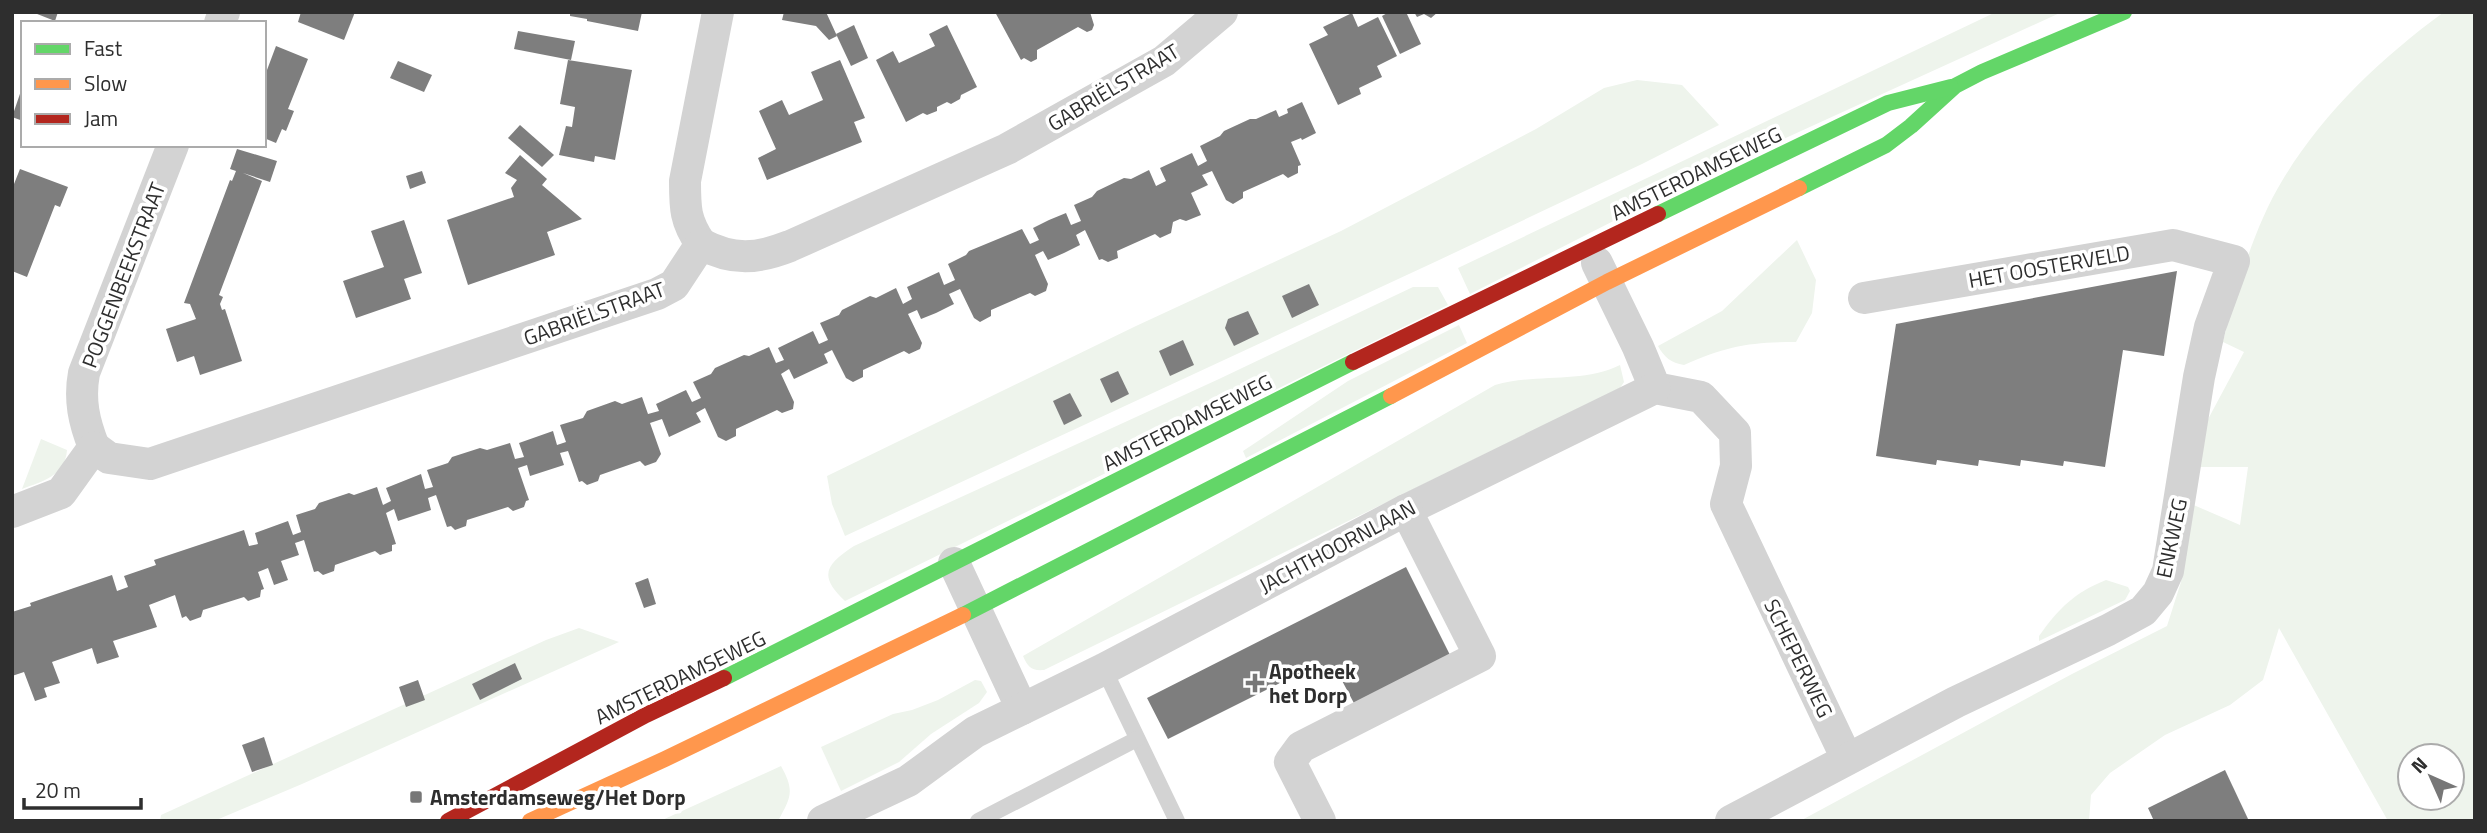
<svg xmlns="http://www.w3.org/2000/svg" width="2487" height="833" viewBox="0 0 2487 833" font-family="'Titillium Web',sans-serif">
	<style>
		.green { fill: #eef4ec; fill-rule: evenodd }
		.building { fill: #7e7e7e }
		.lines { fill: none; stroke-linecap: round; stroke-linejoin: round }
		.lane { stroke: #d3d3d3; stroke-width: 16 }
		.street { stroke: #d3d3d3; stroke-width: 32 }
		.fast { stroke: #63d668; stroke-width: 16 }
		.slow { stroke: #ff974d; stroke-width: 16 }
		.jam { stroke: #b3261e; stroke-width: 16 }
		.poi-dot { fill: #777; stroke: #fff; stroke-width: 2.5 }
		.labels { text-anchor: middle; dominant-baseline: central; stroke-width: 7; stroke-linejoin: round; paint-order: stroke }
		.street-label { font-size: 21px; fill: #2e2e2e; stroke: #fff }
		.poi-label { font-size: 21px; font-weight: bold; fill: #2e2e2e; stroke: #fff; text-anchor: start }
	</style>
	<rect width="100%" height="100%" fill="#fff"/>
	<g class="green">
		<path d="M1996,12H2062L1696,179L1470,294L1458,268Z"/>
		<path d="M2444,12H2475V821H2388L2279,628L2263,680L2230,705L2165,735L2110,773L2091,795L2089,821H1800L2072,674L2167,626L2181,582L2189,503L2240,525L2248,467H2194L2199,436L2244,352L2223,342C2235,292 2255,225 2282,181C2322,114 2381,58 2444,12ZM2410,756H2452V798H2410Z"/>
		<path d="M1637,80L1682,85L1719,125L1642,164L1437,261L845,536L832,504L827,476L1136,326L1341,231L1536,129L1604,88Z"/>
		<path d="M1797,240L1816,280L1812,313L1796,342C1749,342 1727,346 1684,365C1671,363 1664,357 1658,346L1722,311Z"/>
		<path d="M1413,287H1438L1448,305L845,601C817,575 827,564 854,546L1219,379Z"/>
		<path d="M1459,325L1467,343L1246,458L1243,451L1348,381Z"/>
		<path d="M1620,365L1624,382L1620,388L1044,670C1031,671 1028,667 1023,656L1495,385C1536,373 1582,384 1620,365Z"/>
		<path d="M41,439L67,450C65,476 43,481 22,489Z"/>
		<path d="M2106,580L2128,587L2130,591L2125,600L2039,641V636C2059,608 2074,593 2106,580Z"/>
		<path d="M579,628L619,642L302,784L214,821H160L161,815L546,640Z"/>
		<path d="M975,680L981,681L987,692L979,703L931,734L899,762L841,791L821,747L893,714L912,710L938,700Z"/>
		<path d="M781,766C795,791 791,797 778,821H660Z"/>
	</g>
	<g class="building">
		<path d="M32,12H58L55,21Z"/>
		<path d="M301,12H355L344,40L298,22Z"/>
		<path d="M570,12H642L638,31L587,21V19L570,16Z"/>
		<path d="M784,12H826L837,36L829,40L816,26L782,20Z"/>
		<path d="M995,12H1090L1094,25L1092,30L1087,32L1078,27L1037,50V59L1031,62L1024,58L1021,60Z"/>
		<path d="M1389,12H1406L1421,44L1400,54L1382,16Z"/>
		<path d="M1414,12H1438L1431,18L1424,14L1417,17Z"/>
		<path d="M1352,13L1358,27L1378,17L1397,56L1377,66L1382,77L1359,88L1361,94L1338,105L1309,44L1328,35L1323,27Z"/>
		<path d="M854,25L868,58L851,66L836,34Z"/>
		<path d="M947,25L977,87L961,95L960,99L951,104L947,102L937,107V111L927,115L923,113L906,122L876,60L893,51L899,63L935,46L929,34Z"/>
		<path d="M518,31L575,41L571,60L514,49Z"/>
		<path d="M276,46L308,59L288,109L294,111L286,131L282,129L276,143L264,138V78Z"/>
		<path d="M568,60L632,70L615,160L595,156L594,162L559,155L566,126L572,127L575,107L560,104Z"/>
		<path d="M840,60L865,118L854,122L862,142L767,180L758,158L776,149L759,111L782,100L789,115L823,100L811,72Z"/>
		<path d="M398,61L432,75L424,92L390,78Z"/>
		<path d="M22,88H23V121L12,117Z"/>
		<path d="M1302,102L1316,133L1302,140L1301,138L1291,142L1301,165L1298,166V173L1288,178L1283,174L1243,192V198L1233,204L1226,200L1212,171L1202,175L1208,185L1191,193L1201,215L1186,221L1180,219L1173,222L1171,233L1160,238L1155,234L1117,251L1118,258L1108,262L1102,259L1099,260L1085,230L1076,235L1080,245L1064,253L1048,260L1043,251L1035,255L1048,284L1046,291L1035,296L1030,293L991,310V316L980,322L974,318L960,289L949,294L954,304L936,313L921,319L917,310L908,314L922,343L920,349L909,354L904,351L863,370V377L853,382L846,378L832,350L824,354L828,363L794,379L789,369L781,374L794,402L793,409L782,413L777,410L736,429V436L726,441L718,437L705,408L696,413L701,422L669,437L662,419L650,423L661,454L656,462L645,466L640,461L600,475L598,481L587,485L582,481L579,482L568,451L560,453L564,465L530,476L527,465L518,468L529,500L526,501L524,507L513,511L508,507L467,520L466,526L455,530L451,526L447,527L436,495L428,498L431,510L398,521L394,509L386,513L396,544L392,545V551L380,555L375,551L335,565L334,571L323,575L318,571L314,572L304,540L295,543L299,555L281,561L288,580L274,585L268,568L258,572L264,589L261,590L260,597L248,601L244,597L203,610L201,617L190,621L186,616L182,618L175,595L149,605L157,627L113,641L119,657L97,664L92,648L52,662L60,683L44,688L47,697L35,701L24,672L12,676V612L31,606L30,603L112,575L117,591L128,587L124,576L156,565L154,560L244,530L249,546L258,544L255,533L288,521L293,535L301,532L296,515L315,509L319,503L349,493L354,495L377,487L383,505L391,501L386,488L421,474L425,489L433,487L427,470L448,463L452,457L480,448L487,450L510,443L515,459L524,457L519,443L553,431L557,445L566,442L560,425L583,418L587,411L615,401L622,404L642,397L648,414L659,411L656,404L686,390L692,402L701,398L693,382L711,374L715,368L744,355L749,356L769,347L776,363L784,360L778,348L813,331L819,344L828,340L820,323L839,315L842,310L870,296L876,298L896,288L903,304L912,299L907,287L939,272L944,285L955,280L948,264L966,255L969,251L1022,229L1030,244L1039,240L1033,228L1049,220L1066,213L1071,225L1081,221L1074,205L1092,197L1097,191L1124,178L1131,179L1149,170L1156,186L1166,181L1160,168L1192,153L1198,166L1207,161L1200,146L1220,136L1224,131L1250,119H1256L1276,110L1279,117L1288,113L1287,109Z"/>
		<path d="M520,125L554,155L542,167L508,138Z"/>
		<path d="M237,149L277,161L270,182L243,173L262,181L219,295L223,297L220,304L222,310L225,309L242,361L200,375L194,356L177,362L166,329L196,319L190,304L184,303L230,180L232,181L236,171L230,169Z"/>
		<path d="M520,155L547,179L542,185L582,219L547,232L555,255L468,285L447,220L514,197L511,188L517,180L505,173Z"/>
		<path d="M20,169L68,187L60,207L55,205L27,277L12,271V189Z"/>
		<path d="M422,171L426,183L410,189L406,176Z"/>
		<path d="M404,220L422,273L404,279L411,299L356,318L343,281L384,267L371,231Z"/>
		<path d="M2177,271L2164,356L2123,350L2105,467L2064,461L2063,466L2021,460L2020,466L1979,460L1978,466L1937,460L1936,465L1876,456L1896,324Z"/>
		<path d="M1309,284L1319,305L1292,318L1282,296Z"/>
		<path d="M1248,311L1259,334L1234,346L1225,328L1228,319Z"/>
		<path d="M1183,340L1194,365L1170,376L1159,351Z"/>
		<path d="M1118,371L1129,394L1111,403L1100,379Z"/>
		<path d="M1070,393L1082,416L1064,425L1053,401Z"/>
		<path d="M1406,567L1452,659L1356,707L1339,675L1328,680L1320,663L1168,739L1147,698Z"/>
		<path d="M648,578L656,604L644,608L635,583Z"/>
		<path d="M515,663L522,679L480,700L472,684Z"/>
		<path d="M418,680L425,700L406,707L399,687Z"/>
		<path d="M264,737L273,765L252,772L242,745Z"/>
		<path d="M2225,770L2249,821H2154L2148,808Z"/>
	</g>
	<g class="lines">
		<g class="lane">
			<path d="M1104,669L1177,821"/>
			<path d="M978,821L1137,739"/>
		</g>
		<g class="street">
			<path d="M220,23L224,12"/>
			<path d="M701,244C685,221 685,208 685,181L718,12"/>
			<path d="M1597,263L1638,347L1655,388L1701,397L1735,433L1736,466L1726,504L1847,759"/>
			<path d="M94,447C84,422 79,400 84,373L173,145"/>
			<path d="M12,512L61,493L94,447L109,458L150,464L657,294L674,285L701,244C733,261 757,259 790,246L1007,149L1164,61L1222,12"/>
			<path d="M954,563L1022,709"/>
			<path d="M823,821L908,781L975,732L1104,669L1406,510L1655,388"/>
			<path d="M1320,821L1290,762L1301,747L1480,656L1406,510"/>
			<path d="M1731,821L1956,702L2108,630L2143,611L2158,593L2168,571L2199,377L2210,327L2234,261L2173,245L1864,298"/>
		</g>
		<g class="fast">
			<path d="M1799,188L1886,145L1911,126L1955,86L1982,72L2124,12"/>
			<path d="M1658,214L1888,103L1951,87"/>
			<path d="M963,615L1391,396"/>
			<path d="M724,678L1353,362"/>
		</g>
		<g class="slow">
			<path d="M1391,396L1607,282L1799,188"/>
			<path d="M530,821L665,759L963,615"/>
		</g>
		<g class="jam">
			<path d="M1353,362L1658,214"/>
			<path d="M448,821L646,715L724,678"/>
		</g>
	</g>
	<g class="poi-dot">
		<path d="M1251.5 672.5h7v7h7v7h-7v7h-7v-7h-7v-7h7z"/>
		<rect x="409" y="790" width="14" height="14" rx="3.5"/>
	</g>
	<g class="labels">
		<g class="street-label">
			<text transform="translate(1113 87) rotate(-31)">GABRIËLSTRAAT</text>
			<text transform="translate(1696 173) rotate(-26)">AMSTERDAMSEWEG</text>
			<text transform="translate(2049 266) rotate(-10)">HET OOSTERVELD</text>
			<text transform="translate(123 275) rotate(-69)">POGGENBEEKSTRAAT</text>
			<text transform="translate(594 313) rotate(-20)">GABRIËLSTRAAT</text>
			<text transform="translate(1187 422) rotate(-27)">AMSTERDAMSEWEG</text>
			<text transform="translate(2171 538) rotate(-78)">ENKWEG</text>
			<text transform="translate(1337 546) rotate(-28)">JACHTHOORNLAAN</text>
			<text transform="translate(1799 658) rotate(64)">SCHEPERWEG</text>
			<text transform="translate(680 677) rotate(-26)">AMSTERDAMSEWEG</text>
		</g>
		<g class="poi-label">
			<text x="1269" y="671">Apotheek<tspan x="1269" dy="24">het Dorp</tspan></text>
			<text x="430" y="797">Amsterdamseweg/Het Dorp</text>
		</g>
	</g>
	<rect width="2487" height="833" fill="none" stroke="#2e2e2e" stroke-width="28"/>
	<rect x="21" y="21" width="245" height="126" fill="#ffffff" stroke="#ababab" stroke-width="2"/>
	<rect x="35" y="44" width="35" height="10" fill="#63d668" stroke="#ababab" stroke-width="2"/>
	<text x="84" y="56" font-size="21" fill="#2e2e2e">Fast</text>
	<rect x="35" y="79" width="35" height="10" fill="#ff974d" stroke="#ababab" stroke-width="2"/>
	<text x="84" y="91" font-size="21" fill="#2e2e2e">Slow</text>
	<rect x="35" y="114" width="35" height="10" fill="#b3261e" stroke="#ababab" stroke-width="2"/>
	<text x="84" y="126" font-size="21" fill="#2e2e2e">Jam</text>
	<g transform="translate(2431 777) rotate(315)"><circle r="33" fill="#ffffff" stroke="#ababab" stroke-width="2"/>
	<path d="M0-5L12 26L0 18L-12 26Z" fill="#777777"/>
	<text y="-10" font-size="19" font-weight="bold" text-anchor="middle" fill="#2e2e2e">N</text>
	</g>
	<path d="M24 798v10h117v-10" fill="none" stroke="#2e2e2e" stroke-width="3.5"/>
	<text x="35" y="798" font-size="21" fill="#2e2e2e" stroke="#ffffff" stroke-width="5" paint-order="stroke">20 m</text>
</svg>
